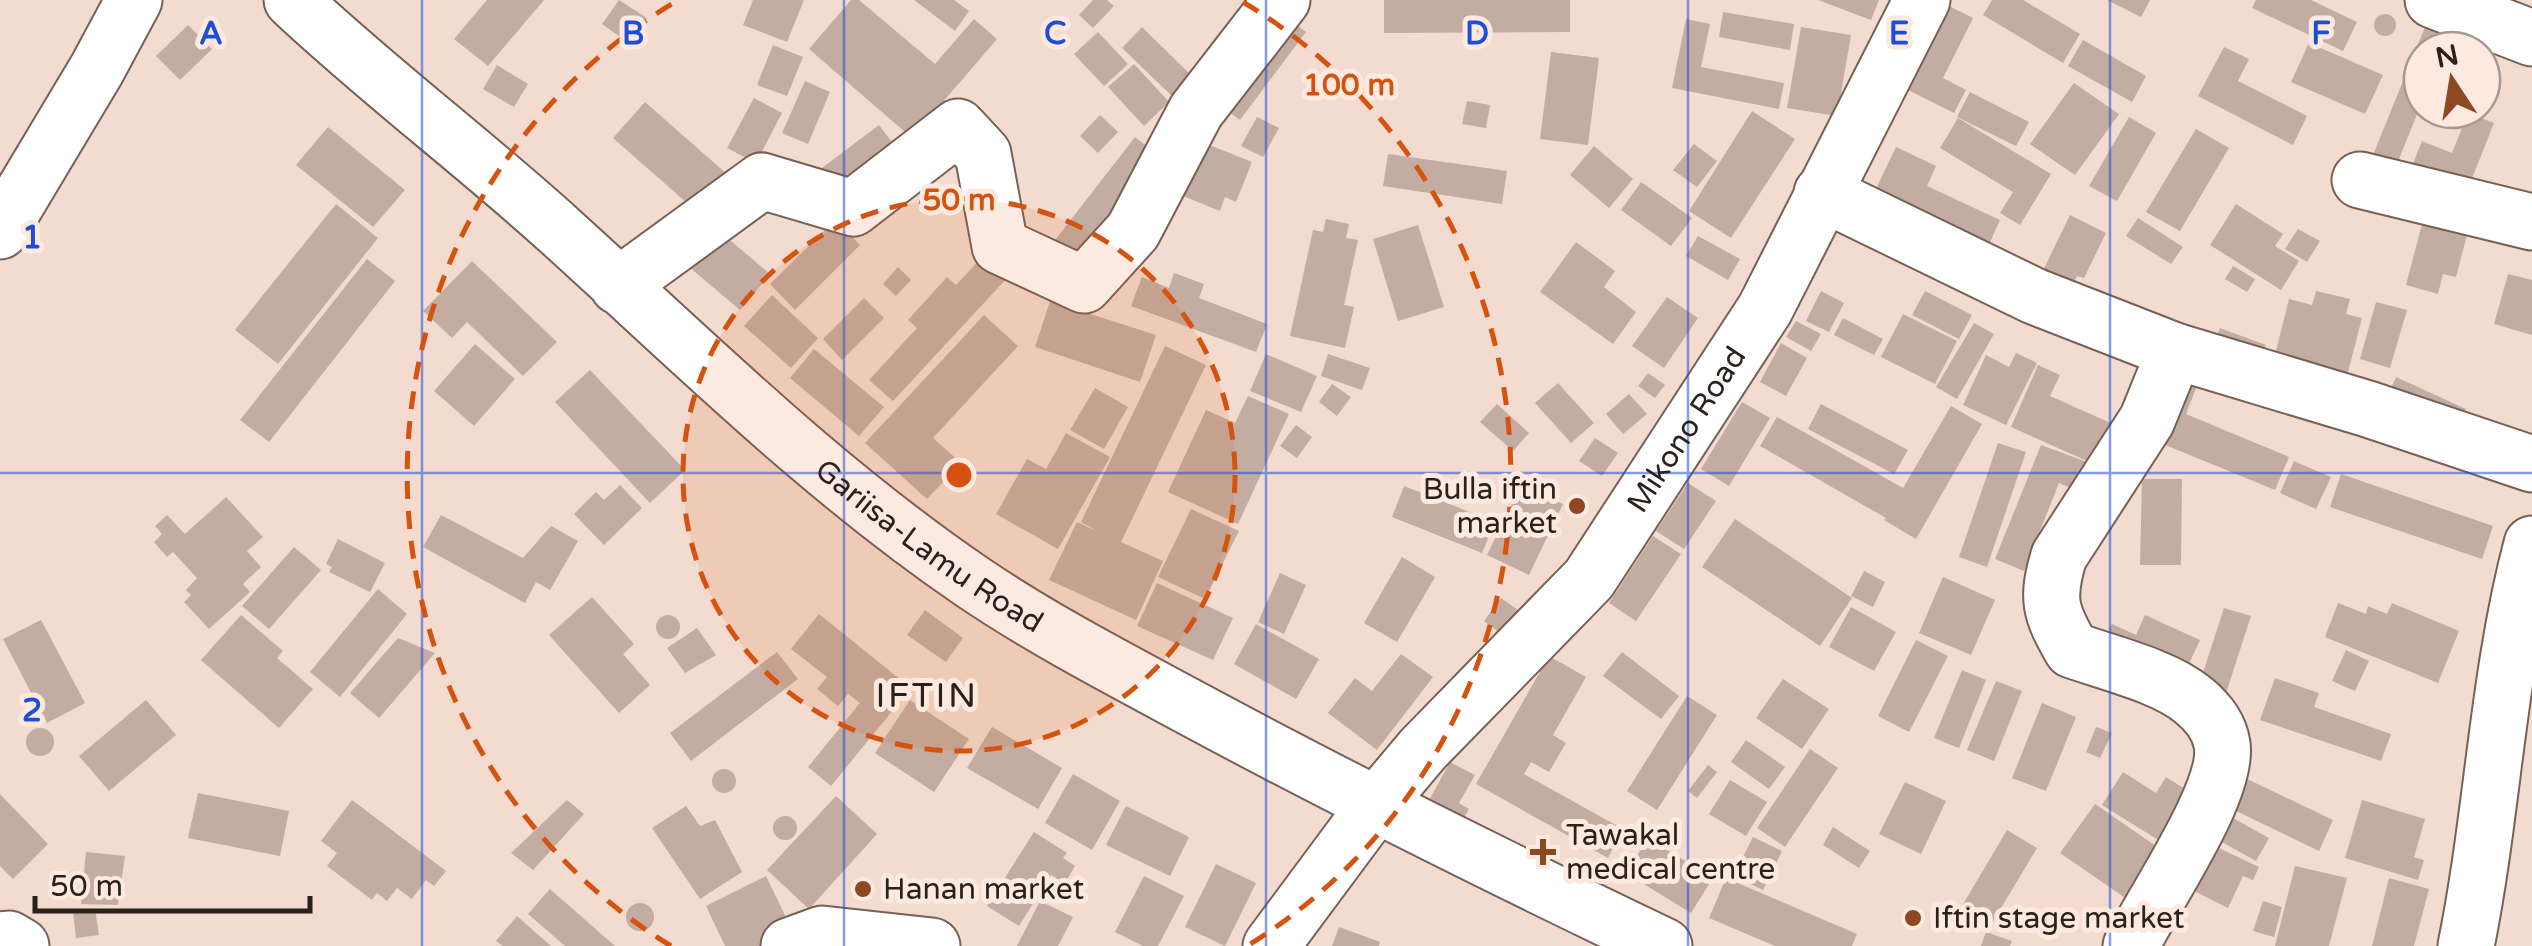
<svg xmlns="http://www.w3.org/2000/svg" width="2532" height="946" viewBox="0 0 2532 946" font-family="'Varela Round',sans-serif">
	<style>
		.building { fill: #c3aca1 }
		.lines { fill: none; stroke-linecap: round; stroke-linejoin: round }
		.minor-casing { stroke: #756157; stroke-width: 59 }
		.minor { stroke: #fff; stroke-width: 55 }
		.grid { fill: none; stroke: #1d4ed8; stroke-width: 2.5; stroke-opacity: 0.55 }
		.ring { fill: none; stroke: #d5530e; stroke-width: 5; stroke-dasharray: 18 12 }
		.poi-dot { fill: #8f4922; stroke: #fce9e0; stroke-width: 4 }
		.labels { text-anchor: middle; dominant-baseline: central; stroke-width: 10; stroke-linejoin: round; paint-order: stroke }
		.street-label { font-size: 30px; fill: #2a211d; stroke: #fce9e0 }
		.poi-label { font-size: 30px; fill: #2a211d; stroke: #fce9e0; text-anchor: start }
		.quarter-label { font-size: 35px; letter-spacing: 2.5px; fill: #2a211d; stroke: #fce9e0 }
		.grid-label { font-size: 32px; text-anchor: middle; font-weight: bold; fill: #1d4ed8; stroke: #fce9e0; stroke-width: 10; stroke-linejoin: round; paint-order: stroke }
		.centre { fill: #d5530e; stroke: #fce9e0; stroke-width: 5 }
		.ring-label { font-size: 30px; text-anchor: middle; font-weight: bold; fill: #d5530e; stroke: #fce9e0; stroke-width: 10; stroke-linejoin: round; paint-order: stroke }
	</style>
	<rect width="100%" height="100%" fill="#f3dbcf"/>
	<g class="building">
		<path d="M487,0H544L488,66L454,39Z"/>
		<path d="M619,0L647,18L629,43L602,24Z"/>
		<path d="M753,0H804L787,42L743,25Z"/>
		<path d="M851,0H859L935,64L974,19L997,39L912,138L809,49Z"/>
		<path d="M914,0H954L969,11L955,31Z"/>
		<path d="M1093,0H1107L1114,6L1093,28L1079,15Z"/>
		<path d="M1384,0H1570V32L1384,33Z"/>
		<path d="M1818,0H1879L1871,20Z"/>
		<path d="M1937,0L1973,18L1943,78L1966,90L1954,113L1894,83Z"/>
		<path d="M1992,0H2023L2080,34L2063,63L1983,15Z"/>
		<path d="M2107,0H2150L2141,17Z"/>
		<path d="M2256,0H2311L2357,22L2343,51L2252,8Z"/>
		<path d="M1278,11L1306,32L1240,120L1212,100Z"/>
		<path d="M1723,12L1794,24L1790,50L1719,37Z"/>
		<circle cx="2385" cy="25" r="11"/>
		<path d="M2429,17L2466,32L2459,50H2422V102L2397,164L2373,155Z"/>
		<path d="M1686,19L1710,24L1701,67L1784,83L1779,109L1672,88Z"/>
		<path d="M188,25L212,49L180,80L156,56Z"/>
		<path d="M1142,27L1192,76L1172,96L1122,48Z"/>
		<path d="M1801,27L1851,35L1837,116L1787,108Z"/>
		<path d="M1098,32L1128,64L1104,86L1074,54Z"/>
		<path d="M2083,40L2146,76L2132,102L2068,66Z"/>
		<path d="M2309,43L2383,75L2365,114L2291,82Z"/>
		<path d="M773,45L803,57L787,96L757,85Z"/>
		<path d="M2224,47L2249,59L2238,81L2307,116L2293,145L2198,96Z"/>
		<path d="M1551,52L1599,58L1588,145L1540,139Z"/>
		<path d="M1134,64L1169,102L1144,126L1108,87Z"/>
		<path d="M497,65L528,84L514,107L483,89Z"/>
		<path d="M805,81L830,92L808,144L782,133Z"/>
		<path d="M2074,83L2119,114L2075,175L2030,144Z"/>
		<path d="M1970,92L2029,122L2016,146L1957,117Z"/>
		<path d="M754,98L782,113L756,163L727,148Z"/>
		<path d="M1467,101L1490,105L1486,128L1462,124Z"/>
		<path d="M645,102L728,175L696,211L613,138Z"/>
		<path d="M1752,111L1795,139L1731,238L1689,211Z"/>
		<path d="M2468,113L2494,123L2465,196L2409,174L2422,141L2452,153Z"/>
		<path d="M1100,115L1118,132L1098,153L1080,136Z"/>
		<path d="M1257,117L1279,128L1263,157L1241,146Z"/>
		<path d="M2129,117L2156,133L2117,201L2089,186Z"/>
		<path d="M1958,118L2051,174L2020,225L2000,213L2013,192L1940,148Z"/>
		<path d="M879,125L897,149L841,192L822,168Z"/>
		<path d="M328,127L405,190L373,227L296,165Z"/>
		<path d="M2196,129L2229,148L2180,231L2146,212Z"/>
		<path d="M1135,137L1163,159L1072,275L1045,253Z"/>
		<path d="M1202,142L1252,162L1236,202L1225,197L1220,211L1181,195Z"/>
		<path d="M1694,144L1717,161L1697,187L1673,170Z"/>
		<path d="M1594,146L1633,179L1609,208L1570,175Z"/>
		<path d="M1896,147L1936,166L1927,186L2000,220L1987,249L1873,195Z"/>
		<path d="M1388,154L1507,171L1502,204L1383,186Z"/>
		<path d="M1641,182L1692,218L1671,246L1621,210Z"/>
		<path d="M336,204L378,238L278,364L235,330Z"/>
		<path d="M2236,204L2283,234L2275,246L2299,261L2281,290L2210,245Z"/>
		<path d="M2426,209L2471,220L2456,277L2443,274L2438,294L2406,285Z"/>
		<path d="M2070,215L2106,233L2084,278L2077,276L2066,299L2036,285Z"/>
		<path d="M2138,218L2183,247L2171,264L2126,236Z"/>
		<path d="M1326,219L1349,224L1346,238L1358,240L1344,305L1354,307L1345,348L1290,336L1313,230L1323,232Z"/>
		<path d="M835,220L860,245L795,310L770,284Z"/>
		<path d="M1418,225L1444,307L1398,321L1373,239Z"/>
		<path d="M2298,229L2320,241L2307,262L2285,249Z"/>
		<path d="M718,230L770,274L740,310L688,266Z"/>
		<path d="M1698,236L1740,259L1728,280L1686,256Z"/>
		<path d="M1576,242L1615,271L1604,287L1636,312L1613,344L1540,292Z"/>
		<path d="M984,255L1008,277L893,401L869,380L917,328L908,320L947,277L956,285Z"/>
		<path d="M367,259L395,281L269,442L240,420Z"/>
		<path d="M472,261L557,342L523,376L467,322L452,338L423,311Z"/>
		<path d="M2233,266L2255,279L2247,292L2225,279Z"/>
		<path d="M898,267L911,280L896,296L883,284Z"/>
		<path d="M1174,273L1204,284L1199,298L1267,324L1256,352L1131,306L1142,277L1169,288Z"/>
		<path d="M2508,274L2532,280V335L2494,324Z"/>
		<path d="M1821,291L1844,303L1829,332L1806,321Z"/>
		<path d="M1925,291L1972,315L1959,339L1912,315Z"/>
		<path d="M2316,291L2350,299L2346,314L2362,318L2346,380L2273,363L2289,299L2312,305Z"/>
		<path d="M772,295L818,338L791,368L744,326Z"/>
		<path d="M1667,297L1698,318L1664,368L1632,346Z"/>
		<path d="M864,298L884,318L842,360L823,339Z"/>
		<path d="M1050,301L1156,335L1140,382L1035,347Z"/>
		<path d="M2376,302L2407,310L2390,368L2360,359Z"/>
		<path d="M1903,314L1957,341L1935,384L1881,357Z"/>
		<path d="M984,315L1018,346L933,438L961,463L927,499L865,443Z"/>
		<path d="M1843,318L1883,339L1874,355L1834,335Z"/>
		<path d="M1796,321L1821,334L1811,351L1786,337Z"/>
		<path d="M1974,323L1994,334L1957,399L1936,387Z"/>
		<path d="M2220,328L2266,345L2255,370L2210,353Z"/>
		<path d="M1781,343L1807,358L1786,396L1760,382Z"/>
		<path d="M475,344L515,379L474,426L434,391Z"/>
		<path d="M1165,346L1206,365L1121,542L1163,561L1136,620L1049,580L1077,522L1097,531L1081,522Z"/>
		<path d="M814,349L884,407L859,436L790,378Z"/>
		<path d="M2016,353L2037,363L2006,425L1963,405L1986,355L2009,367Z"/>
		<path d="M1266,354L1317,376L1301,412L1250,391Z"/>
		<path d="M1328,354L1370,368L1362,390L1321,376Z"/>
		<path d="M2038,365L2060,375L2050,396L2115,425L2096,465L2011,427Z"/>
		<path d="M590,370L685,470L650,503L555,402Z"/>
		<path d="M1648,373L1665,385L1655,398L1638,386Z"/>
		<path d="M2396,377L2466,409L2453,436L2384,404Z"/>
		<path d="M2169,378L2196,388L2186,414L2289,457L2275,490L2158,442Z"/>
		<path d="M1558,383L1594,423L1571,443L1535,403Z"/>
		<path d="M1332,384L1351,397L1337,416L1319,402Z"/>
		<path d="M1095,388L1128,407L1104,449L1070,430Z"/>
		<path d="M1629,394L1647,414L1623,434L1606,414Z"/>
		<path d="M1248,396L1289,414L1238,524L1168,492L1206,410L1235,423Z"/>
		<path d="M1742,402L1770,418L1729,486L1701,469Z"/>
		<path d="M1497,404L1529,433L1513,451L1480,422Z"/>
		<path d="M1821,404L1908,450L1894,474L1808,429Z"/>
		<path d="M1951,406L1982,424L1916,539L1884,520L1886,518L1760,446L1777,417L1903,488Z"/>
		<path d="M1296,425L1312,437L1297,458L1280,446Z"/>
		<path d="M1066,433L1110,457L1058,549L996,514L1027,459L1046,469Z"/>
		<path d="M1595,438L1618,453L1602,476L1579,461Z"/>
		<path d="M1998,443L2026,452L1987,567L1959,557Z"/>
		<path d="M2041,445L2087,462L2075,490L2059,483L2024,571L1995,559Z"/>
		<path d="M2294,461L2331,477L2316,509L2280,493Z"/>
		<path d="M2341,474L2493,526L2482,559L2330,507Z"/>
		<path d="M2142,479H2182L2181,565H2140Z"/>
		<path d="M1688,483L1716,501L1684,549L1656,531Z"/>
		<path d="M620,485L642,508L604,545L574,514L596,492L604,500Z"/>
		<path d="M1521,485L1563,504L1529,575L1487,555Z"/>
		<path d="M1404,486L1495,522L1482,553L1392,517Z"/>
		<path d="M226,497L263,537L247,551L261,567L243,584L250,592L209,629L184,602L191,595L186,590L197,578L173,552L167,557L154,542L162,534L155,526L167,515L185,534Z"/>
		<path d="M1191,509L1239,531L1205,599L1158,577Z"/>
		<path d="M441,515L523,558L551,526L578,541L550,590L536,582L525,603L423,547Z"/>
		<path d="M1735,519L1852,598L1820,646L1702,567Z"/>
		<path d="M1653,536L1681,554L1636,621L1609,603Z"/>
		<path d="M338,539L385,563L370,592L329,572L332,567L326,564Z"/>
		<path d="M294,547L321,570L269,629L242,606Z"/>
		<path d="M1402,557L1435,577L1397,642L1364,623Z"/>
		<path d="M1864,571L1885,582L1873,607L1851,596Z"/>
		<path d="M1280,573L1306,585L1284,634L1258,622Z"/>
		<path d="M1943,577L1995,600L1971,655L1919,633Z"/>
		<path d="M1157,583L1233,618L1213,660L1137,626Z"/>
		<path d="M378,589L407,614L340,697L310,672Z"/>
		<path d="M592,597L634,644L623,654L650,685L619,713L549,635Z"/>
		<path d="M1501,598L1518,610L1500,633L1484,621Z"/>
		<path d="M2338,603L2366,614L2368,606L2387,614L2392,603L2459,631L2438,683L2325,637Z"/>
		<path d="M1851,607L1896,632L1874,671L1829,647Z"/>
		<path d="M2224,608L2251,616L2226,693L2199,685Z"/>
		<path d="M925,610L963,638L946,662L907,635Z"/>
		<path d="M819,614L911,688L831,786L808,767L860,703L848,694L838,706L817,689L827,677L791,649Z"/>
		<path d="M241,615L283,651L277,658L313,689L279,728L201,660Z"/>
		<path d="M2145,615L2200,640L2181,681L2102,645L2112,624L2136,635Z"/>
		<circle cx="668" cy="627" r="12"/>
		<path d="M41,620L85,703L47,723L3,639Z"/>
		<path d="M1256,624L1319,659L1296,699L1234,664Z"/>
		<path d="M697,628L716,655L685,673L667,648Z"/>
		<path d="M398,638L435,653L379,718L350,693Z"/>
		<path d="M1916,640L1948,656L1909,732L1878,716Z"/>
		<path d="M2346,650L2369,661L2355,691L2332,681Z"/>
		<path d="M777,652L798,679L691,761L670,733Z"/>
		<path d="M1622,652L1679,696L1661,719L1603,676Z"/>
		<path d="M1401,654L1433,677L1377,750L1328,713L1355,678L1372,691Z"/>
		<path d="M1549,656L1586,677L1553,735L1566,743L1549,772L1531,762L1524,774L1623,829L1608,858L1476,784Z"/>
		<path d="M1962,670L1986,680L1959,748L1934,738Z"/>
		<path d="M2275,678L2319,693L2314,707L2391,734L2381,761L2260,720Z"/>
		<path d="M1783,679L1829,709L1802,749L1756,718Z"/>
		<path d="M1996,681L2022,691L1994,761L1967,750Z"/>
		<path d="M1687,696L1717,715L1657,810L1627,791Z"/>
		<path d="M146,700L176,735L109,791L79,756Z"/>
		<path d="M910,700L969,739L934,792L875,753Z"/>
		<path d="M2042,703L2076,717L2046,791L2012,778Z"/>
		<path d="M992,727L1062,768L1038,809L967,768Z"/>
		<path d="M2096,727L2112,733L2100,758L2086,752Z"/>
		<circle cx="40" cy="742" r="14"/>
		<path d="M1746,740L1785,767L1769,789L1731,762Z"/>
		<path d="M1810,749L1838,768L1785,847L1757,828Z"/>
		<path d="M1450,762L1475,775L1459,803L1469,809L1456,832L1422,813Z"/>
		<path d="M1708,765L1717,772L1697,798L1688,791Z"/>
		<circle cx="724" cy="781" r="12"/>
		<path d="M2123,772L2156,793L2166,777L2198,797L2168,846L2102,805Z"/>
		<path d="M1073,774L1120,801L1092,850L1045,823Z"/>
		<path d="M2245,778L2333,820L2319,851L2230,808Z"/>
		<path d="M1730,780L1767,802L1746,836L1709,814Z"/>
		<path d="M1905,782L1946,801L1921,854L1879,834Z"/>
		<path d="M198,793L289,811L280,856L188,838Z"/>
		<path d="M0,794L48,844L13,879L0,866Z"/>
		<path d="M836,796L877,834L809,909L767,870Z"/>
		<path d="M352,800L446,871L434,886L426,880L412,899L397,888L387,901L377,893L372,900L327,866L337,853L321,841Z"/>
		<path d="M567,800L584,814L533,870L511,853Z"/>
		<path d="M2362,800L2425,819L2414,857L2424,860L2418,880L2345,858Z"/>
		<path d="M2095,804L2169,855L2134,904L2060,853Z"/>
		<path d="M686,806L700,826L715,820L742,872L700,899L652,828Z"/>
		<path d="M1126,806L1189,837L1170,876L1106,845Z"/>
		<path d="M2224,813L2269,838L2256,861L2211,836Z"/>
		<circle cx="785" cy="828" r="12"/>
		<path d="M1833,827L1870,851L1859,868L1823,845Z"/>
		<path d="M2007,830L2037,848L1989,928L1959,911Z"/>
		<path d="M1034,832L1067,853L1063,858L1075,866L1065,883L1051,875L1019,926L987,906Z"/>
		<path d="M1753,837L1782,851L1763,890L1733,876Z"/>
		<path d="M1648,838L1713,878L1691,913L1626,873Z"/>
		<path d="M2206,842L2259,867L2253,880L2243,876L2228,908L2184,886Z"/>
		<path d="M86,852L125,856L118,905L81,904Z"/>
		<path d="M1216,864L1256,883L1225,946L1185,927Z"/>
		<path d="M2295,866L2347,878L2329,946H2275Z"/>
		<path d="M766,876L792,930L760,946H725L706,906Z"/>
		<path d="M1144,876L1184,896L1158,946H1143L1115,932Z"/>
		<path d="M1726,878L1857,934L1852,946H1775L1709,918Z"/>
		<path d="M2389,878L2429,889L2414,946H2372Z"/>
		<path d="M550,889L615,946H565L528,914Z"/>
		<path d="M1040,901L1073,917L1058,946H1017Z"/>
		<path d="M2263,901L2282,907L2274,937L2253,931Z"/>
		<circle cx="640" cy="917" r="14"/>
		<path d="M95,909L99,935L76,938L73,912Z"/>
		<path d="M517,916L551,946H503L496,941Z"/>
		<path d="M1339,927L1380,942L1379,946H1332Z"/>
		<path d="M1986,932L2012,941L2010,946H1981Z"/>
	</g>
	<g class="lines">
		<defs>
			<g id="minor">
				<path id="s1" d="M292,0C378,81 473,152 560,231C696,354 819,477 971,581C1043,630 1121,670 1197,711C1351,794 1507,871 1664,946"/>
				<path d="M2433,0L2532,38"/>
				<path d="M2360,180L2532,222"/>
				<path d="M1822,193L2034,296L2175,351L2368,409L2532,464"/>
				<path d="M0,231L97,69L134,0"/>
				<path d="M618,286L762,181L853,208L958,127L983,154L1000,246L1084,285L1133,231L1196,111L1282,0"/>
				<path d="M0,940L9,939L21,946"/>
				<path d="M789,946L822,934L932,946"/>
				<path id="s2" d="M1271,946L1375,806L1423,749L1589,579L1765,309L1922,0"/>
				<path d="M2131,946C2153,900 2230,791 2222,744C2219,726 2208,712 2193,700C2164,676 2109,663 2072,650C2050,612 2046,599 2059,556L2147,420L2175,351"/>
				<path d="M2466,946C2493,813 2497,676 2532,544"/>
			</g>
		</defs>
		<use href="#minor" class="minor-casing"/>
		<use href="#minor" class="minor"/>
	</g>
	<path class="grid" d="M422,0V946M844,0V946M1266,0V946M1688,0V946M2110,0V946M0,473H2532"/>
	<circle cx="959" cy="475" r="276" fill="#d5530e" fill-opacity=".12"/>
	<g class="ring">
		<circle cx="959" cy="475" r="276"/>
		<path d="M671 946A552 552 0 0 1 675 2M1243 2A552 552 0 0 1 1247 946"/>
	</g>
	<g class="poi-dot">
		<circle cx="1577" cy="506" r="10"/>
		<path d="M1538 837h10v10h10v10h-10v10h-10v-10h-10v-10h10z"/>
		<circle cx="863" cy="889" r="10"/>
		<circle cx="1913" cy="918" r="10"/>
	</g>
	<g class="labels">
		<g class="street-label">
			<text stroke="none"><textPath href="#s2" startOffset="665">Mikono Road</textPath></text>
			<text stroke="none"><textPath href="#s1" startOffset="840">Gariisa-Lamu Road</textPath></text>
		</g>
		<g class="poi-label">
			<text x="1557" y="489" text-anchor="end">Bulla iftin<tspan x="1557" dy="34">market</tspan></text>
			<text x="1566" y="835">Tawakal<tspan x="1566" dy="34">medical centre</tspan></text>
			<text x="883" y="889">Hanan market</text>
			<text x="1933" y="918">Iftin stage market</text>
		</g>
		<g class="quarter-label">
			<text x="927" y="696">IFTIN</text>
		</g>
	</g>
	<g class="grid-label">
		<text x="211" y="44">A</text>
		<text x="633" y="44">B</text>
		<text x="1055" y="44">C</text>
		<text x="1477" y="44">D</text>
		<text x="1899" y="44">E</text>
		<text x="2321" y="44">F</text>
		<text x="32" y="248">1</text>
		<text x="32" y="721">2</text>
	</g>
	<circle cx="959" cy="475" r="15" class="centre"/>
	<g class="ring-label">
		<text x="1349" y="95">100 m</text>
		<text x="959" y="210">50 m</text>
	</g>
	<g transform="translate(2452 80) rotate(348)"><circle r="48" fill="#fce9e0" stroke="#a89992" stroke-width="2.5"/>
	<path d="M0-8L18 38L0 25L-18 38Z" fill="#8f4922"/>
	<text y="-15" font-size="28" font-weight="bold" text-anchor="middle" fill="#2a211d">N</text>
	</g>
	<path d="M35 896v15h275v-15" fill="none" stroke="#2a211d" stroke-width="5"/>
	<text x="50" y="896" font-size="30" fill="#2a211d" stroke="#fce9e0" stroke-width="8" paint-order="stroke">50 m</text>
</svg>
